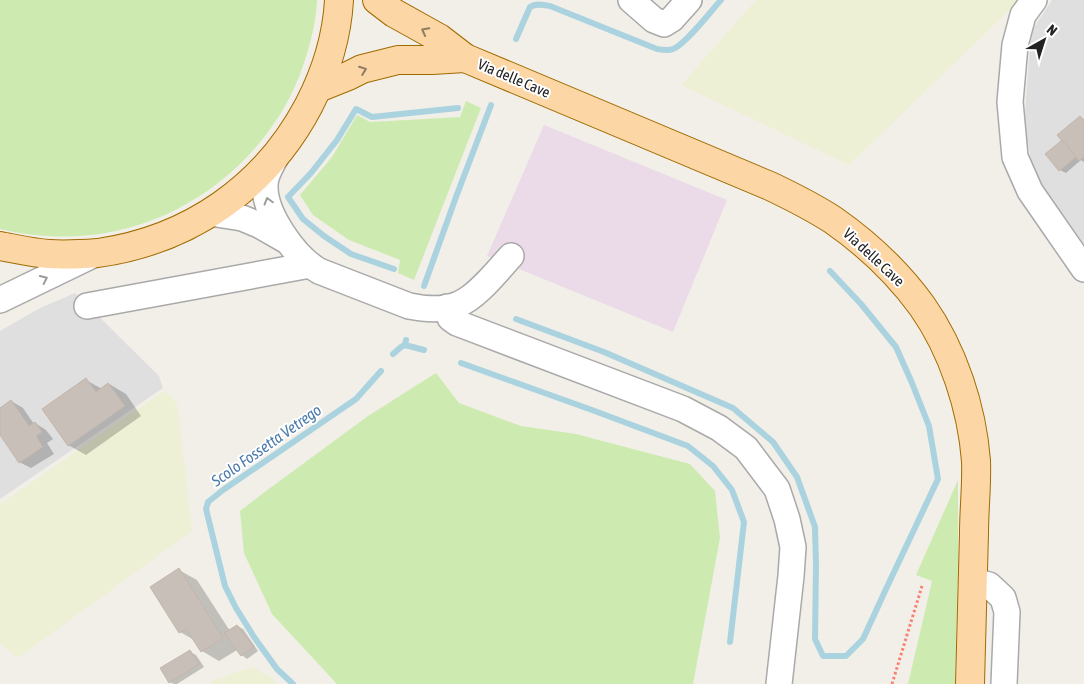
<svg xmlns="http://www.w3.org/2000/svg" width="1084" height="684" viewBox="0 0 1084 684" font-family="'Asap Condensed',sans-serif">
	<style>
		.residential { fill: #e0dfdf }
		.industrial { fill: #ebdbe8 }
		.farmland { fill: #eef0d5 }
		.grass { fill: #cdebb0 }
		.shadow { fill: #0003 }
		.lines { fill: none; stroke-linecap: round; stroke-linejoin: round }
		.stream { stroke: #aad3df; stroke-width: 6 }
		.building { fill: #c7bfb8; stroke: #c4b6ab }
		.minor-casing { stroke: #a9a9a9; stroke-width: 28 }
		.major-casing { stroke: #a06b00; stroke-width: 30 }
		.path { stroke: #fa8072; stroke-width: 3; stroke-dasharray: 2.5 2.5; stroke-linecap: butt }
		.minor { stroke: #fff; stroke-width: 25 }
		.major { stroke: #fcd6a4; stroke-width: 28 }
		.oneway { stroke: #8f7c63 }
		.oneway2 { stroke: #9c9c9c }
		.labels { text-anchor: middle; dominant-baseline: central; stroke-width: 4; stroke-linejoin: round; paint-order: stroke }
		.street-label { font-size: 15px; fill: #222; stroke: #fff }
		.water-label { font-size: 16px; font-style: italic; fill: #4a7aab; stroke: #fff }
	</style>
	<rect width="100%" height="100%" fill="#f2efe9"/>
	<g class="residential">
		<path d="M1052,0H1084V257L1037,188L1024,125L1031,32Z"/>
		<path d="M75,293L159,376L163,388L0,499V331L40,308Z"/>
	</g>
	<path class="industrial" d="M544,125L727,200L673,332L487,256Z"/>
	<g class="farmland">
		<path d="M756,0H1020L849,165L681,85Z"/>
		<path d="M164,391L172,397L178,407L192,531L18,658L0,644V504Z"/>
		<path d="M252,667L270,677L277,684H210L214,680Z"/>
	</g>
	<g class="grass">
		<path d="M0,0H317C316,26 308,53 299,77C263,166 175,231 79,236C52,238 26,235 0,229Z"/>
		<path d="M466,101L481,108L414,280L398,273L400,260L349,240L313,215L300,195L332,157L357,115L370,122L460,117Z"/>
		<path d="M436,373L459,403L521,426L576,434L690,464L715,491L720,538L693,684H337L272,614L244,553L240,511L262,494L368,416Z"/>
		<path d="M958,480V562L955,684H908L932,581L916,575Z"/>
	</g>
	<g class="shadow">
		<path d="M1080,117L1084,120V162L1081,160L1066,173L1060,170L1063,140Z"/>
		<path d="M86,380L102,389L109,384L126,394L141,416L86,455L68,445Z"/>
		<path d="M11,401L23,408L34,424L35,423L46,430L53,439L47,443L54,454L31,468L19,462L0,433V409Z"/>
		<path d="M179,570L197,580L230,631L237,626L243,629L258,651L247,659L242,655L237,650L219,661L202,651L196,641L180,632Z"/>
		<path d="M190,652L196,655L204,667L177,684H174L170,682Z"/>
	</g>
	<g class="lines">
		<g class="stream">
			<path d="M516,39L530,7C536,3 543,5 550,6L657,49C663,50 668,51 673,49C685,45 711,11 721,0"/>
			<path d="M394,269L351,254L324,236L303,219L288,197L311,173L337,140L356,109L372,117L458,108"/>
			<path d="M424,286L456,197L491,105"/>
			<path d="M516,319L604,352L733,408L773,442L797,477L815,527L816,565L815,639L823,656H846L863,639L886,589L938,479L929,426L912,383L896,347L861,304L830,271"/>
			<path d="M405,345L424,350"/>
			<path d="M393,354L401,347L405,345L406,340"/>
			<path d="M461,363L592,410L688,446L713,466L732,490L744,522L730,642"/>
			<path d="M293,684L277,669L254,637L236,608L225,586L206,509L208,502L223,490L356,399L381,371"/>
		</g>
	</g>
	<g class="building">
		<path d="M1080,116L1084,120V157L1079,161L1057,135Z"/>
		<path d="M1062,140L1076,157L1059,171L1045,154Z"/>
		<path d="M86,378L96,392L108,383L125,406L68,446L42,409Z"/>
		<path d="M11,400L29,426L35,422L42,432L36,436L43,447L19,463L0,435V408Z"/>
		<path d="M179,568L223,638L201,652L186,629L179,633L150,587Z"/>
		<path d="M237,625L254,647L241,656L224,633Z"/>
		<path d="M190,650L199,664L169,683L160,668Z"/>
	</g>
	<g class="lines">
		<defs>
			<g id="minor">
				<path d="M631,0L654,20L664,24L672,19L689,0"/>
				<path d="M1034,0L1023,15L1015,45L1010,102L1015,157L1030,191L1084,269"/>
				<path d="M276,157C271,166 265,175 265,185C264,214 295,257 319,271L409,306C424,309 444,311 459,304C477,297 498,270 511,256"/>
				<path d="M210,213L242,218L259,225L287,241"/>
				<path d="M0,300L97,253"/>
				<path d="M87,306L310,265"/>
				<path d="M447,307L450,318L457,323L683,409L719,428L746,448L777,489L787,519L793,547L791,576L779,684"/>
				<path d="M973,581L989,585L1003,598L1007,612L1004,684"/>
			</g>
			<g id="major">
				<path d="M377,0L394,13L439,38L465,58L770,186C791,196 813,207 833,220C866,243 898,273 922,306C953,350 972,408 976,461C977,485 974,509 974,533C973,583 971,634 970,684"/>
				<path d="M318,88L348,76L362,69L398,60H432L465,58"/>
				<path d="M0,246C16,249 33,253 49,254C62,255 84,254 98,253C190,240 266,187 309,105C326,72 337,37 339,0"/>
			</g>
		</defs>
		<use href="#minor" class="minor-casing"/>
		<use href="#major" class="major-casing"/>
		<path class="path" d="M892,684L922,586"/>
		<use href="#minor" class="minor"/>
		<use href="#major" class="major"/>
	</g>
	<defs><path id="oneway-chevron" d="M-2-3.5L2.5 0L-2 3.5" fill="none" stroke-width="1.6" stroke-linecap="round" stroke-linejoin="round" transform="scale(1.25)"/></defs>
	<g class="oneway">
		<use href="#oneway-chevron" transform="translate(425 31) rotate(-152)"/>
		<use href="#oneway-chevron" transform="translate(363 70) rotate(-21)"/>
	</g>
	<g class="oneway2">
		<use href="#oneway-chevron" transform="translate(268 201) rotate(-106)"/>
		<use href="#oneway-chevron" transform="translate(44 279) rotate(-25)"/>
	</g>
	<g class="labels">
		<g class="street-label">
			<text transform="translate(514 78) rotate(23)">Via delle Cave</text>
			<text transform="translate(874 257) rotate(43)">Via delle Cave</text>
		</g>
		<g class="water-label">
			<text transform="translate(266 445) rotate(-35)">Scolo Fossetta Vetrego</text>
		</g>
	</g>
	<g transform="translate(1044 40) rotate(39)" stroke="#ffffff" stroke-width="4" paint-order="stroke">
	<path d="M0-4L9 19L0 12L-9 19Z" fill="#222222"/>
	<text y="-8" font-size="14" font-weight="bold" text-anchor="middle" fill="#222222">N</text>
	</g>
</svg>
